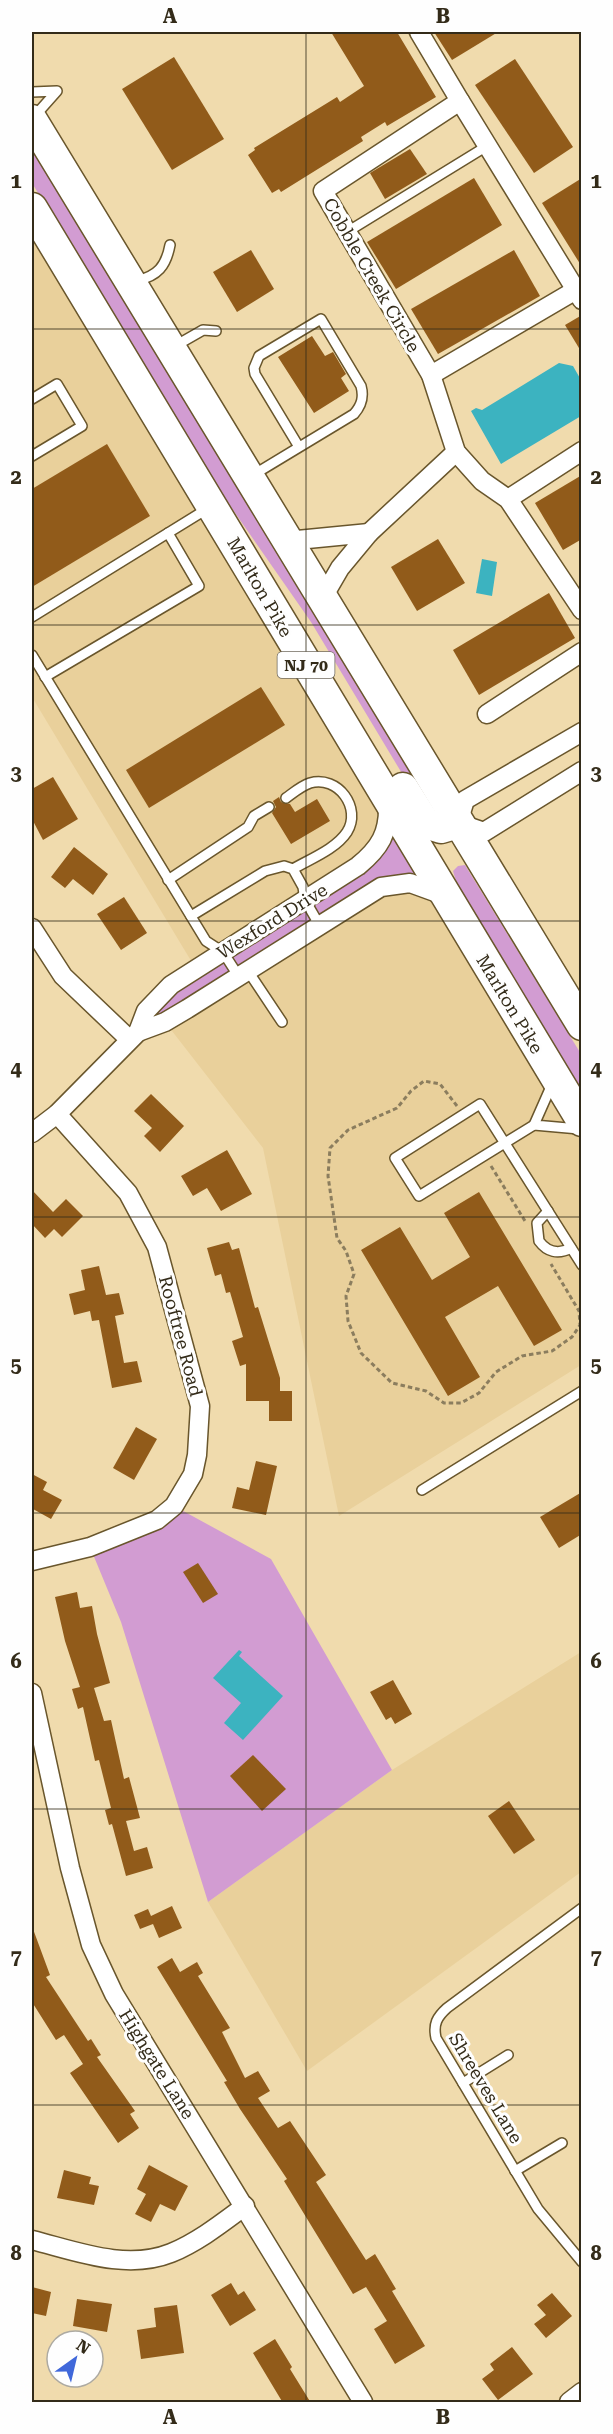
<svg xmlns="http://www.w3.org/2000/svg" width="613" height="2434" viewBox="0 0 613 2434" font-family="'Roboto Serif',serif">
	<style>
		.built { fill: #e9d09b }
		.green { fill: #d29cd2 }
		.water { fill: #3cb3c0 }
		.building { fill: #915b1a }
		.lines { fill: none; stroke-linecap: round; stroke-linejoin: round }
		.service-casing { stroke: #69562c; stroke-width: 12 }
		.minor-casing { stroke: #69562c; stroke-width: 21 }
		.trunk-casing { stroke: #69562c; stroke-width: 33 }
		.path { stroke: #8b7d5e; stroke-width: 3; stroke-dasharray: 4.5 3; stroke-linecap: butt }
		.service { stroke: #fff; stroke-width: 9 }
		.minor { stroke: #fff; stroke-width: 18 }
		.trunk { stroke: #fff; stroke-width: 30 }
		.grid { fill: none; stroke: #332b19; stroke-width: 1.5; stroke-opacity: 0.55 }
		.labels { text-anchor: middle; dominant-baseline: central; stroke-width: 6; stroke-linejoin: round; paint-order: stroke }
		.shield { fill: #fefefe; stroke: #706a5e; stroke-width: 1.5 }
		.shield-label { font-size: 16px; font-weight: bold; fill: #332b19 }
		.street-label { font-size: 18px; fill: #332b19; stroke: #fefefe }
		.neatline { fill: none; stroke: #332b19; stroke-width: 2 }
		.grid-label { font-size: 20px; text-anchor: middle; font-weight: bold; fill: #332b19 }
	</style>
	<rect width="100%" height="100%" fill="#f0dbad"/>
	<g class="built">
		<path d="M32,208L387,802L384,840L196,969L32,697Z"/>
		<path d="M425,886L581,1121V1365L339,1516L263,1148L165,1022L381,887Z"/>
		<path d="M581,1652V1872L307,2071L208,1902L392,1770Z"/>
	</g>
	<g class="green">
		<path d="M32,147L437,817L424,810L311,622L203,467L32,183Z"/>
		<path d="M389,822L443,895L395,883L138,1032L146,1011L358,866Z"/>
		<path d="M465,865L581,1054V1091L458,888L453,871L458,866Z"/>
		<path d="M174,1506L271,1559L392,1770L208,1902L121,1622L90,1547Z"/>
	</g>
	<g class="water">
		<path d="M559,363L573,366L581,380V416L501,464L471,411L476,408L482,410Z"/>
		<path d="M482,559L497,562L492,596L476,593Z"/>
		<path d="M239,1650L242,1652L239,1656L283,1696L243,1740L224,1723L241,1703L213,1678Z"/>
	</g>
	<g class="building">
		<path d="M331,32H397L436,97L387,126L385,122L361,137L363,141L281,192L279,189L272,193L248,155L255,150L254,148L337,97L340,102L364,86Z"/>
		<path d="M434,32H498L452,60Z"/>
		<path d="M174,57L224,139L172,170L122,89Z"/>
		<path d="M515,59L573,147L534,173L475,85Z"/>
		<path d="M410,149L427,174L385,199L370,173Z"/>
		<path d="M474,178L502,225L396,289L367,242Z"/>
		<path d="M582,178V267L542,203Z"/>
		<path d="M251,250L274,289L237,312L213,272Z"/>
		<path d="M514,250L540,296L438,354L411,309Z"/>
		<path d="M582,315V353L565,325Z"/>
		<path d="M312,336L325,356L333,352L346,374L341,378L349,391L314,413L278,357Z"/>
		<path d="M107,444L150,516L32,587V489Z"/>
		<path d="M582,475V539L563,550L535,503Z"/>
		<path d="M438,539L465,583L417,611L391,567Z"/>
		<path d="M549,593L575,638L479,695L453,650Z"/>
		<path d="M261,687L285,725L149,808L126,770Z"/>
		<path d="M53,777L78,819L43,840L32,819V789Z"/>
		<path d="M279,797L281,802L290,804L295,812L317,799L330,821L291,844L272,813L276,807L273,801Z"/>
		<path d="M74,847L108,874L93,895L73,879L65,888L51,877Z"/>
		<path d="M124,897L147,933L121,950L97,914Z"/>
		<path d="M151,1094L184,1126L160,1152L144,1136L152,1128L134,1111Z"/>
		<path d="M227,1150L252,1194L221,1211L207,1188L193,1196L181,1176Z"/>
		<path d="M32,1190L53,1212L66,1199L83,1216L62,1237L54,1229L45,1238L32,1224Z"/>
		<path d="M479,1192L562,1330L534,1346L498,1286L445,1317L480,1377L448,1396L361,1250L400,1227L432,1280L470,1257L444,1213Z"/>
		<path d="M229,1242L232,1250L239,1248L255,1308L258,1307L280,1378V1391H292V1421H269V1401H246V1364L240,1366L232,1341L243,1337L230,1292L226,1293L221,1274L215,1276L207,1248Z"/>
		<path d="M99,1266L106,1295L119,1293L124,1314L115,1316L124,1363L137,1361L142,1382L112,1388L99,1320L92,1321L90,1311L74,1315L69,1294L85,1290L81,1270Z"/>
		<path d="M136,1427L157,1439L134,1480L113,1468Z"/>
		<path d="M256,1461L277,1466L266,1515L232,1508L237,1487L249,1490Z"/>
		<path d="M32,1474L47,1482L43,1490L62,1500L51,1519L33,1509L32,1511Z"/>
		<path d="M582,1492V1534L559,1548L540,1517Z"/>
		<path d="M198,1563L218,1594L203,1603L183,1572Z"/>
		<path d="M77,1592L80,1608L92,1606L97,1634L110,1683L94,1688L104,1721L111,1720L124,1779L129,1777L140,1818L126,1821L134,1851L147,1847L153,1868L126,1876L112,1824L109,1825L105,1810L111,1808L99,1760L95,1761L83,1707L78,1709L72,1689L80,1687L65,1641L55,1597Z"/>
		<path d="M393,1680L412,1714L395,1724L391,1717L386,1720L370,1692Z"/>
		<path d="M253,1755L286,1789L262,1811L230,1776Z"/>
		<path d="M509,1801L535,1840L514,1854L488,1816Z"/>
		<path d="M172,1906L182,1928L159,1938L153,1924L140,1929L134,1915L148,1909L151,1916Z"/>
		<path d="M33,1929L50,1975L46,1977L88,2041L91,2039L101,2055L97,2057L135,2111L130,2114L139,2128L118,2143L70,2073L83,2064L64,2035L56,2040L32,2002Z"/>
		<path d="M172,1958L180,1972L197,1962L203,1973L198,1976L230,2028L222,2032L245,2078L258,2071L270,2091L258,2098L278,2128L290,2121L326,2175L316,2182L366,2260L375,2254L396,2289L392,2291L425,2346L395,2364L374,2329L387,2321L366,2287L353,2294L284,2181L287,2179L240,2109L224,2082L227,2081L157,1967Z"/>
		<path d="M149,2165L188,2186L175,2211L160,2204L151,2222L135,2214L146,2194L137,2189Z"/>
		<path d="M64,2170L91,2177L89,2184L99,2186L94,2205L57,2198Z"/>
		<path d="M231,2283L238,2295L244,2291L256,2310L230,2326L211,2295Z"/>
		<path d="M32,2287L51,2292L46,2316L32,2313Z"/>
		<path d="M552,2293L572,2316L546,2338L534,2324L546,2315L537,2305Z"/>
		<path d="M77,2299L112,2304L107,2332L73,2326Z"/>
		<path d="M177,2305L184,2353L141,2359L137,2330L156,2327L154,2308Z"/>
		<path d="M275,2339L292,2367L290,2369L311,2403H283L253,2353Z"/>
		<path d="M512,2347L533,2374L498,2400L482,2379L494,2370L490,2364Z"/>
	</g>
	<g class="lines">
		<defs>
			<g id="service">
				<path d="M32,92L57,91L33,118"/>
				<path d="M347,232L487,146"/>
				<path d="M136,281C158,276 166,266 170,245"/>
				<path d="M175,346L203,330L216,331"/>
				<path d="M32,399L57,384L82,426L32,456"/>
				<path d="M253,475L354,414C362,405 364,397 361,386L321,319L259,356L254,368L255,374L299,447"/>
				<path d="M168,533L207,509"/>
				<path d="M32,617L168,533L199,586L45,677"/>
				<path d="M32,655L206,941L223,952L239,977"/>
				<path d="M286,798C293,793 301,786 310,783C338,775 362,808 347,832C336,849 310,859 293,869"/>
				<path d="M168,880L248,827L254,816L269,807"/>
				<path d="M191,916L265,871L284,866L293,869L303,887L305,900L320,926"/>
				<path d="M248,971L282,1022"/>
				<path d="M553,1082L534,1125L579,1129"/>
				<path d="M534,1125L419,1196L395,1158L480,1104C514,1158 548,1211 582,1265"/>
				<path d="M548,1211L537,1223L539,1241C547,1252 558,1255 571,1248"/>
				<path d="M422,1490L582,1391"/>
				<path d="M582,1908L447,2008C437,2017 433,2024 436,2038L538,2209L582,2262"/>
				<path d="M463,2083L508,2055"/>
				<path d="M515,2171L562,2143"/>
			</g>
			<g id="minor">
				<path d="M419,32L460,101"/>
				<path d="M582,300L460,101L323,191L431,375L456,452L482,481L508,499L582,610"/>
				<path d="M431,375L576,290"/>
				<path d="M508,499L582,451"/>
				<path d="M369,533L456,452"/>
				<path d="M287,541L369,533L340,568L322,599"/>
				<path d="M487,714L582,652"/>
				<path d="M582,732L465,800L458,823L484,832L582,771"/>
				<path d="M388,804C389,833 380,848 358,866L171,985L146,1011L138,1032L165,1022L187,1009L381,887L410,883L443,895"/>
				<path d="M32,928L63,976L129,1039"/>
				<path d="M32,1133L57,1114L138,1032"/>
				<path d="M32,1561L90,1547L157,1520L174,1506L193,1474L197,1455L200,1406L157,1247L128,1193L57,1114"/>
				<path d="M32,1693L70,1868L91,1945L114,1994L363,2402"/>
				<path d="M32,2240C76,2251 126,2271 171,2253C198,2242 222,2223 245,2206"/>
				<path d="M569,2402L582,2392"/>
			</g>
			<g id="trunk">
				<path d="M32,120L582,1025"/>
				<path d="M32,208L582,1121"/>
				<path d="M403,788L425,823L441,828L458,823"/>
			</g>
		</defs>
		<use href="#service" class="service-casing"/>
		<use href="#minor" class="minor-casing"/>
		<use href="#trunk" class="trunk-casing"/>
		<g class="path">
			<path d="M457,1106L440,1084L424,1081L411,1091L397,1108L348,1130L330,1148L328,1176L337,1238L346,1251L354,1274L346,1296L348,1321L361,1353L392,1383L426,1391L444,1403H461L479,1393L496,1372L522,1356L552,1351L572,1337L580,1325L579,1311L551,1264"/>
			<path d="M491,1166L525,1221"/>
		</g>
		<use href="#service" class="service"/>
		<use href="#minor" class="minor"/>
		<use href="#trunk" class="trunk"/>
	</g>
	<path class="grid" d="M306,32V2402M32,329H582M32,625H582M32,921H582M32,1217H582M32,1513H582M32,1809H582M32,2105H582"/>
	<g class="labels">
		<rect class="shield" x="277.5" y="652" width="57" height="26" rx="4.5"/>
		<g class="shield-label">
			<text x="306" y="665">NJ 70</text>
		</g>
		<g class="street-label">
			<text transform="translate(372 275) rotate(60)">Cobble Creek Circle</text>
			<text transform="translate(260 587) rotate(60)">Marlton Pike</text>
			<text transform="translate(272 921) rotate(-32)">Wexford Drive</text>
			<text transform="translate(510 1004) rotate(59)">Marlton Pike</text>
			<text transform="translate(181 1336) rotate(75)">Rooftree Road</text>
			<text transform="translate(157 2064) rotate(58)">Highgate Lane</text>
			<text transform="translate(486 2088) rotate(59)">Shreeves Lane</text>
		</g>
	</g>
	<rect width="613" height="2434" fill="none" stroke="#fefefe" stroke-width="66"/>
	<g transform="translate(75 2359) rotate(34)"><circle r="28" fill="#fefefe" stroke="#adaaa2" stroke-width="1.5"/>
	<path d="M0-4.5L10 22L0 15L-10 22Z" fill="#4068da"/>
	<text y="-9" font-size="16" font-weight="bold" text-anchor="middle" fill="#332b19">N</text>
	</g>
	<rect x="33" y="33" width="547" height="2368" class="neatline"/>
	<g class="grid-label">
		<text x="170" y="23">A</text>
		<text x="443" y="23">B</text>
		<text x="16" y="188">1</text>
		<text x="596" y="188">1</text>
		<text x="16" y="484">2</text>
		<text x="596" y="484">2</text>
		<text x="16" y="780">3</text>
		<text x="596" y="780">3</text>
		<text x="16" y="1076">4</text>
		<text x="596" y="1076">4</text>
		<text x="16" y="1372">5</text>
		<text x="596" y="1372">5</text>
		<text x="16" y="1668">6</text>
		<text x="596" y="1668">6</text>
		<text x="16" y="1964">7</text>
		<text x="596" y="1964">7</text>
		<text x="16" y="2260">8</text>
		<text x="596" y="2260">8</text>
		<text x="170" y="2424">A</text>
		<text x="443" y="2424">B</text>
	</g>
</svg>
